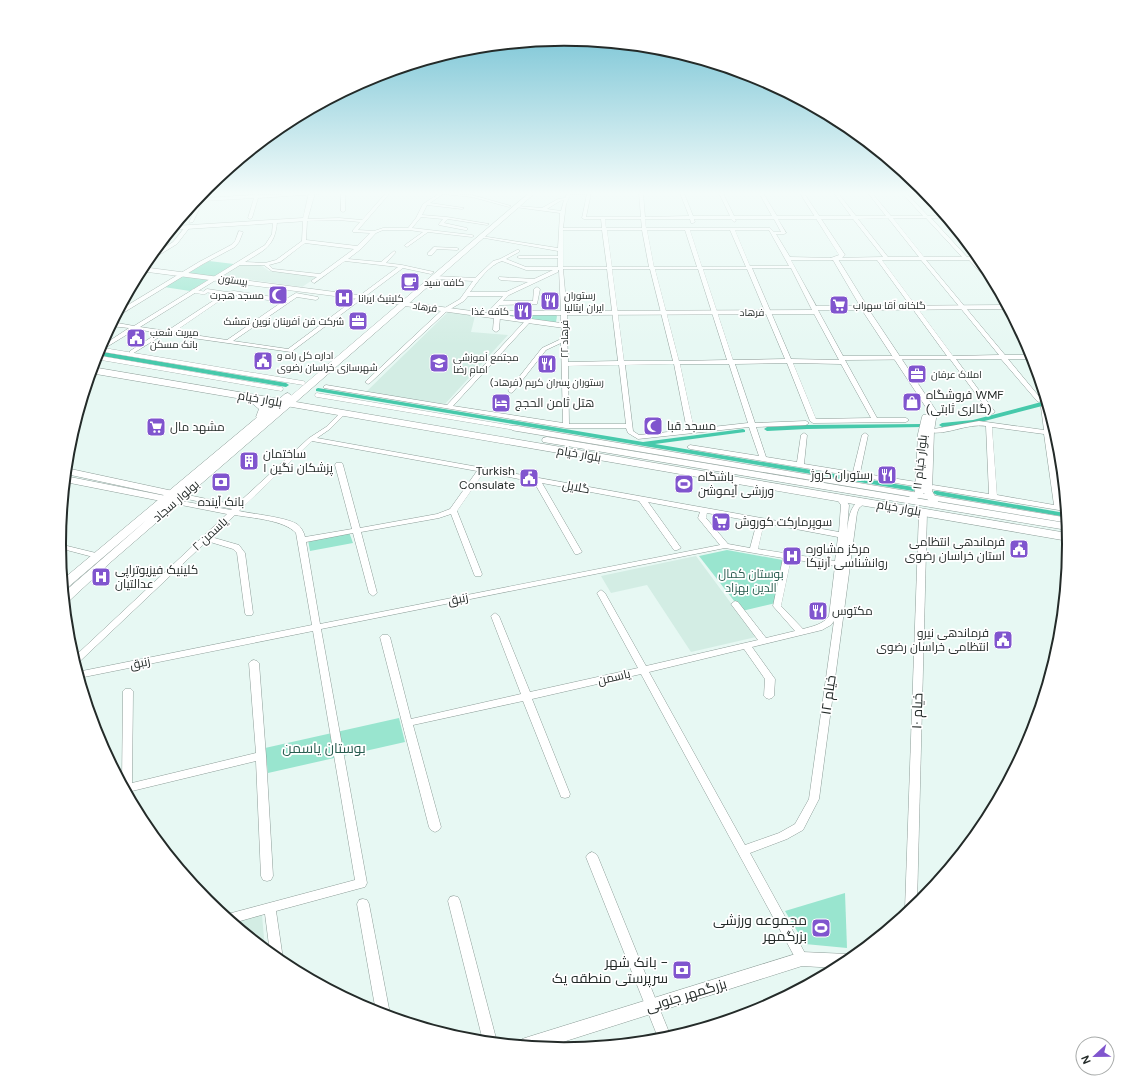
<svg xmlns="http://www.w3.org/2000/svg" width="1127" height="1088" viewBox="0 0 1127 1088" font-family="'DM Sans',Cairo,sans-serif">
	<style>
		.built { fill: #d3ede4 }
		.green { fill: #99e5cf }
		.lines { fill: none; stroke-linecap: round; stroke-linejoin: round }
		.canal { fill: #47c9ab; fill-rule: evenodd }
		.pedestrian-far2-casing { stroke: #8e9e99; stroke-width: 3.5 }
		.pedestrian-far1-casing { stroke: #8e9e99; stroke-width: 4.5 }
		.pedestrian-casing { stroke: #8e9e99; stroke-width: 6 }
		.minor-casing { stroke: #8e9e99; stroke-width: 1 }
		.tertiary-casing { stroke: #8e9e99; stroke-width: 1 }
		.secondary-casing { stroke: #8e9e99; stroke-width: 1 }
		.primary-casing { stroke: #8e9e99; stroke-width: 1 }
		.pedestrian-far2 { stroke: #fff; stroke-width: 3 }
		.pedestrian-far1 { stroke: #fff; stroke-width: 4 }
		.pedestrian { stroke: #fff; stroke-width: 5 }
		.minor { fill: #fff; fill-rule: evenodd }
		.tertiary { fill: #fff; fill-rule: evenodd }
		.secondary { fill: #fff; fill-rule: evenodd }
		.primary { fill: #fff; fill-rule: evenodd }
		.labels { text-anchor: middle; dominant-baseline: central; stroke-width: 3.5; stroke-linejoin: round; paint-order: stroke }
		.far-street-label { font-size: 10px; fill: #242b29; stroke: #fff }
		.far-poi-label { font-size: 10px; fill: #242b29; stroke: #fff; text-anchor: start }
		.poi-label { font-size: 12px; fill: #242b29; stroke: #fff; text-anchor: start }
		.street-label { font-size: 12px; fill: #242b29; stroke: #fff }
		.park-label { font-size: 12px; fill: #285c4f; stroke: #fff }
		.near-street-label { font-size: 14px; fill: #242b29; stroke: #fff }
		.near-park-label { font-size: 14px; fill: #285c4f; stroke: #fff }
		.near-poi-label { font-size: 14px; fill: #242b29; stroke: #fff; text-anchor: end }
		.rim { fill: none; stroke: #242b29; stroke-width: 2 }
	</style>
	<rect width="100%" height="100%" fill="#e7f8f3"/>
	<g class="built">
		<path d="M241,264H259L269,271L286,272L317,277L302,287L223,276Z"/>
		<path d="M448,312L475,316L471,332L508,335L445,404L366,392Z"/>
		<path d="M696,556L756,637L691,652L647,585L611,593L601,576Z"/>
		<path d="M262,915L265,949L232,922Z"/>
	</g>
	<g class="green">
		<path d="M209,261L234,264L190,291L164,287Z"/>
		<path d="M497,314H555L557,316L556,322L553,323Z"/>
		<path d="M349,532L353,543L310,551L308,540Z"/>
		<path d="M727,550L788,561L776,603L742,611L699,556Z"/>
		<path d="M399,718L405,742L268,773L265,748Z"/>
		<path d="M845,893L847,948L805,944L785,911Z"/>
	</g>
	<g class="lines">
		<g class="canal">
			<path d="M97,351L286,383L289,385L286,387L96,355Z"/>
			<path d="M318,388L643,442L743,429L745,430V432L655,444L913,487L917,489L913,491L316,391V389Z"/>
			<path d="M1045,401L1046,405L973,424L942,427L939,425L942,423L973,420Z"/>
			<path d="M921,424L923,425V427L807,429L767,431L764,429L767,427L807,425Z"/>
			<path d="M934,491H937L1065,513L1066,517L937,495L933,493Z"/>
		</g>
		<defs>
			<path id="pedestrian-far2" d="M193,291L204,293L207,291"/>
			<g id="pedestrian-far1">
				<path d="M98,349L303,383"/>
				<path d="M95,357L281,389"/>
				<path d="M317,395L520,429"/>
			</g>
			<path id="pedestrian" d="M514,428L1066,520"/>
			<g id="minor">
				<path d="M202,193H206L204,198L254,195L255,193H259L258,195L320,193L318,194L258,198L252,218L250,219L248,218L254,198L203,201L193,222L189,223L198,201H195L197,199H199Z"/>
				<path d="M341,193H345V211L343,212L341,211Z"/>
				<path d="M386,193H390L358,230L374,231L383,228H408L416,218L423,204L440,193L472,195L511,206L509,207L472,197L443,194L430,203L464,208L462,209L427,205L422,215L447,217L489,224L487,225L448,219L444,223L467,228V230H465L439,225V224L443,219L421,217L412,228L472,235L474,236L472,237L428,232L407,247L405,246V245L423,232L409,230H383L376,233L361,249L348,259L381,262L394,251L396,252L386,263L402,265L434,272L431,274L403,268L291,352L164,334L132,354L130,353V351L158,333L136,329L105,348L100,347L129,328L110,326L112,322L134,326L265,245L272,234L273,221L277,222C275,247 264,250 245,262L265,263L276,260L302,241L303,219L339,218L362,220ZM339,220L360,222L353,230V232L370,233L357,246L306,240L307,221ZM305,243L354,249L320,274L273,269L269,265L280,262ZM345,261L398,267L288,349L233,341L297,297L316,300L319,298L318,297L296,293L286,299L234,291L227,292L207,289L204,291L205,292L222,295L167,331L140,327L240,265H264L272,271L317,277L311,281L314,283ZM228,295H234L282,302L227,340L174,332Z"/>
				<path d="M567,193H591L586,217H641L639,193H643L645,217L689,216L680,193H684L693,216H730L719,193H723L734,216H772L759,193H763L777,216H851L834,193H838L856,216H886L868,193H872L891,216H923L902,193H906L928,216H944L946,218H931L967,257H978L980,259H974L991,278L995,285H992L969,260H926L1005,355H1031L1032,359H1008L1042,400L1039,402L1037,401L1001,359H956L995,412L992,414L990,413L950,359L845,360L877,418H906L909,420L906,422L813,423L810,421L787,363L735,364L755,423L806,421L809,423L806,425L756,427L766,457L797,462L801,435L804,433L807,435L804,464L853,472L862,435L865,433L868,435L860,473L923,483L924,485L920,487L690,449L687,447L690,445L759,456L749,427L638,439L628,433L626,428H566L324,388V386L326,385L447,405L526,320L528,319L531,321L530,322L453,406L563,423L561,343L546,350L513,392L511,393L508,391L542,348L561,339L562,325L567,326L568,362L618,361L607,269H563L567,313L564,315H491L488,317L485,315L503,296H468L464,301L447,311L370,383L368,384L365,382L443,309L460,299L473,281L437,279L434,277L435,276L475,278L493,261L500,259L517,250H519V252L506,259L526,267H558V258H519L517,257L519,256H558V251L479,237L481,236L558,248L560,213L515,207L517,206L542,208L558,199L565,198ZM571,194H587L582,218L584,219H601L602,228H563L566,204ZM564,200L561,211L547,209L560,201ZM888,218L919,257H888L858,219ZM893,218H926L962,257H924ZM605,219H641L642,228H606ZM645,219H690L691,223H693L695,222L694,219H731L734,222L736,221L735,219H774L781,232H774L770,228H646ZM778,219H853L883,257L833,258L790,257L776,234H784L786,233ZM563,230H602L607,267H563ZM607,230H642L649,267H612ZM647,230H685L697,267H654ZM690,230H730L746,267H702ZM735,230H769L789,266H750ZM791,260H877L947,356H897L894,357L892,356H843L819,312L816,310L813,312L839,360L791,359L752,268H791L811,308L816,309L817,308ZM882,260H921L999,355L953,356ZM502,261L526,270H553L534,279L499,277V279L501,280L528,282L506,292H470C478,281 489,265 502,261ZM612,269H650L673,361H624ZM655,269H698L727,360L679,361ZM703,269H747L785,359L733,360ZM558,270H559L561,311H494L500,305L537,304L540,289L537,287L534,289L533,301H503L509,295L558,272ZM793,363L841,364L871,418L816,419ZM674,364L687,430L639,435L633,431L625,365ZM680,364H729L748,423L694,429ZM619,365L626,424H569L568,366Z"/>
				<path d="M186,226L190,227L177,244L149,261H146L149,257L173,242Z"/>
				<path d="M239,231L243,232L239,242L235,247L203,264L118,316H115L118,311L199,262L231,245L235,241Z"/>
				<path d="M434,247L457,248L459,249L457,250L437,249L432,255H428V253Z"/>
				<path d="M431,280L450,282L453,284L450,286L429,283L428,282Z"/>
				<path d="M497,315L500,317L499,330L496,332L493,330L494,317Z"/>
				<path d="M1044,405L1046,406L1047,408L1051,431L1055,432L1056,436H1051L1062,506L1065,507V511L930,489L929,487L933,485L989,494L986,426C966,423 947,436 928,432V430L979,421L1044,430L1041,407ZM992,427L1044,434L1054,505L997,495Z"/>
				<path d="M343,411L346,413L330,429L317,438L839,532L841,505L836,498L837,496H843L849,505L847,530C849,518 849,509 859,500H865L866,502L859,508L857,513L819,799L803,830L787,839L750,853L806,955L808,959L806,963L802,965L798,963L641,674L532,699L570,794L569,797L565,798L561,797L560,794L523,701L413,725L441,827L439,830L435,832L431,830L429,827L380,637L382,635H388L390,637L411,719L521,694L491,616L495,613L499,616L530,692L638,668L597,593L601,590L605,593L646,666L758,640L731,604L735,601L738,602L766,638L795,631L773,606L783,558L725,548L321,629L367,883L365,887L361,888L276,911L283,959L282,963L270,953L265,914L233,923L224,915L355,880L313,631L79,678L77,672L312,625L296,533C284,520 252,518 235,515L211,537L239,545L245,553L253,613L252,615H246L245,613L237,553L233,549L207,541L77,664L75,665L73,658L227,514L176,504H173L172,502L173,500H176L231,510L232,509L183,498L179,496L183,494L236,505L309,438L326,427L341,412ZM312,441L477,471L450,509L437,514L360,528L343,465L342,463H336L335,465L352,529L305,537C304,532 301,527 297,524C285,517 253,514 239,511ZM484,472L534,482L575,554H578L582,552L542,483L639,501L674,550H677L681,548L648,502L700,512L698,518L720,545L320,624L306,542L353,533L369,593L373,596L377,593L361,532L439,518L451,514L474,574L475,576H481L482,574L457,511ZM707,513L757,522L750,548L728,544L706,518ZM764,523L838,537L835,561L758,549ZM791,559L835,566L829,616C822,625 813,626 803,629L781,606ZM834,621L809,799L795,824L779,833L745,845L649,672L744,649L765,679L764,696L766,698L769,699L772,698L774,696L775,679L752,647L822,630L831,625Z"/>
				<path d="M920,510H923L927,512L917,904L907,913L905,909L919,512Z"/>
				<path d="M1062,535H1068V544L1067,556L1064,554L1061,537Z"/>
				<path d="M59,544L100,554L101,556L97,558L59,548Z"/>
				<path d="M254,660L257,661L259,663L266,756L273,876L271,880L267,881L263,880L261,876L256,761L132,791L131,796L129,797L122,784L123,691L125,689H131L133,691L132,783L256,753L249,663L251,661Z"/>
				<path d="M592,852L596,854L598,857L671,1037L659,1040L586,857L588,854Z"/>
				<path d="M454,896L458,897L460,901L497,1042L483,1041L448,901L450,897Z"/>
				<path d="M363,899L367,900L369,904L390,1014L389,1016L376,1012L357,904L359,900Z"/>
			</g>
			<g id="tertiary">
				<path d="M309,193H315L307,221L171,230L174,226L303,218Z"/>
				<path d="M800,193H804L845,255L842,258L838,259L867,306L1006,305L1008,309L869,310L937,412L934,431L932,491L940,505L938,507H932L924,493L912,503H906L904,501L915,492L918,434L922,417L923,415H929V412L862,310H818L819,312L816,314L567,315V326L564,328L405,306L402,304L405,302L561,323V313L564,311L812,310L811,308L814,306H860L833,260L828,259L839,255Z"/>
				<path d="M142,267L397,300L400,302L397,304L140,271Z"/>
				<path d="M66,468L173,491L178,494L173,497L66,474Z"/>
				<path d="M65,476L166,496L171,499L166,502L65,482Z"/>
				<path d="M802,952L848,954L854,956L837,968L802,966L547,1047L520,1045L522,1039L528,1037Z"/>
			</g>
			<path id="secondary" d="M288,393L292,396L287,402H291L292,404L291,406L112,561L68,602L64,603L63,593L149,518L67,588L63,589L62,580L285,394Z"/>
			<g id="primary">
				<path d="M529,193H535L296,402L1067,533L1068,541L263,402L269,408L266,417L261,420L256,417L259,409L248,400L90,373L92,367L286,400Z"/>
				<path d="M547,437L1066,523L1067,530L543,442L542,440L543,438Z"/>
			</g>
		</defs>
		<use href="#pedestrian-far2" class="pedestrian-far2-casing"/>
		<use href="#pedestrian-far1" class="pedestrian-far1-casing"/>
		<use href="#pedestrian" class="pedestrian-casing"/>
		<use href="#minor" class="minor-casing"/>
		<use href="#tertiary" class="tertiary-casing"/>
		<use href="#secondary" class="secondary-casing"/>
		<use href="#primary" class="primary-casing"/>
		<use href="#pedestrian-far2" class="pedestrian-far2"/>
		<use href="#pedestrian-far1" class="pedestrian-far1"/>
		<use href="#pedestrian" class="pedestrian"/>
		<use href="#minor" class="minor"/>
		<use href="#tertiary" class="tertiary"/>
		<use href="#secondary" class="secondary"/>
		<use href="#primary" class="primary"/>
	</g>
	<linearGradient id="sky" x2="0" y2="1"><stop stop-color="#67bcd0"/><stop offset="0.56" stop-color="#f4fcfa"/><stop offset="1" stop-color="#f4fcfa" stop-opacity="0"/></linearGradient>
	<rect width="1127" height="345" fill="url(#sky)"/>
	<defs>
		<symbol id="cafe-square" viewBox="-11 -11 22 22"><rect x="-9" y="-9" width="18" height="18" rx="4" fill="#8055ce" stroke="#fff"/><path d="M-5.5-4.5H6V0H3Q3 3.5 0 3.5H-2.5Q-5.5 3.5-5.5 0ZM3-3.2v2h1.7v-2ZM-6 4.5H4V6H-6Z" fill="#fff"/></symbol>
		<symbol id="mosque-square" viewBox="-11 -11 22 22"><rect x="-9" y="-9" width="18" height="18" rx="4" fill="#8055ce" stroke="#fff"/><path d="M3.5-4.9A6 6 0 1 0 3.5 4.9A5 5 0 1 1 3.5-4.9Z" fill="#fff"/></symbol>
		<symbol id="hospital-square" viewBox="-11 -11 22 22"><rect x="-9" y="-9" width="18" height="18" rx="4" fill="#8055ce" stroke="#fff"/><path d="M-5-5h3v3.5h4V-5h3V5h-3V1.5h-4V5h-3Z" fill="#fff"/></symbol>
		<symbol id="restaurant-square" viewBox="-11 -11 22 22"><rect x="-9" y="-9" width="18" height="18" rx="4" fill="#8055ce" stroke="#fff"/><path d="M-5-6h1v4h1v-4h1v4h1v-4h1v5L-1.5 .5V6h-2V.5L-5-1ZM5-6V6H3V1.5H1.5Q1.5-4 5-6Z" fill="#fff"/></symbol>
		<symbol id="supermarket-square" viewBox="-11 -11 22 22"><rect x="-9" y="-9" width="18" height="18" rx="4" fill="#8055ce" stroke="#fff"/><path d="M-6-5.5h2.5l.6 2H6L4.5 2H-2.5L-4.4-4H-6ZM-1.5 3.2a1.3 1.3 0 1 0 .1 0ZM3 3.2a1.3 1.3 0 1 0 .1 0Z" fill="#fff"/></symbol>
		<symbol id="office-square" viewBox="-11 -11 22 22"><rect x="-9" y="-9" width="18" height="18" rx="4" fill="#8055ce" stroke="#fff"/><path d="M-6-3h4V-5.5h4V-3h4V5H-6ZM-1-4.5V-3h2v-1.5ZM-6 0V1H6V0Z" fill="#fff"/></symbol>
		<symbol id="civic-square" viewBox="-11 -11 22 22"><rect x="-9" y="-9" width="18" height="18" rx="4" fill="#8055ce" stroke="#fff"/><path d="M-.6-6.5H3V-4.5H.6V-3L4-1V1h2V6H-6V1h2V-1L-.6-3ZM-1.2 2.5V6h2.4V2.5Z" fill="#fff"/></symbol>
		<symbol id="school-square" viewBox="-11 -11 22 22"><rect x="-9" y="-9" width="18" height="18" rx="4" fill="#8055ce" stroke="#fff"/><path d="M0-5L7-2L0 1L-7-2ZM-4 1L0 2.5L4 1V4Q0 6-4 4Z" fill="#fff"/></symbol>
		<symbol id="shop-square" viewBox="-11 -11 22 22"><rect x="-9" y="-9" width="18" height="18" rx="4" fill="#8055ce" stroke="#fff"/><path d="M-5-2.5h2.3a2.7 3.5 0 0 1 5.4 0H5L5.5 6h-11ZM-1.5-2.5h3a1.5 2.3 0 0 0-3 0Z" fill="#fff"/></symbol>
		<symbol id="hotel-square" viewBox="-11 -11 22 22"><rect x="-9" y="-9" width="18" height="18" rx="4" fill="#8055ce" stroke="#fff"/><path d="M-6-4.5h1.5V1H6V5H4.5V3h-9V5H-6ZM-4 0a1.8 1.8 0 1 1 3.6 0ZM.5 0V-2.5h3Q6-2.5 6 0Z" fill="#fff"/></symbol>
		<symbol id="building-square" viewBox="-11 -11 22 22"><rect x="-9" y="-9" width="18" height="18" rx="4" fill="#8055ce" stroke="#fff"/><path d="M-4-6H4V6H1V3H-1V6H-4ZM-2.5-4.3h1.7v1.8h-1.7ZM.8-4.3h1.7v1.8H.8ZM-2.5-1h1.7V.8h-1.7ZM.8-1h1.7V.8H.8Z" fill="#fff"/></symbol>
		<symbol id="bank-square" viewBox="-11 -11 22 22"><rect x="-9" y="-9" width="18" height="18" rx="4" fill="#8055ce" stroke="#fff"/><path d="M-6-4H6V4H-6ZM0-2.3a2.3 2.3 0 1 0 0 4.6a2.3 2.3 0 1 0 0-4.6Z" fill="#fff"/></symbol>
		<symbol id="stadium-square" viewBox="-11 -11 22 22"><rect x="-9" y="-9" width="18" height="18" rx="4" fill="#8055ce" stroke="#fff"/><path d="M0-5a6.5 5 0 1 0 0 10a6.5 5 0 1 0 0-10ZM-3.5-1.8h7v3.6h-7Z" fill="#fff"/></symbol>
	</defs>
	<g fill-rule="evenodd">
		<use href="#cafe-square" x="399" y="271" width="22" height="22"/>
		<use href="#mosque-square" x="267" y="284" width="22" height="22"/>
		<use href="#hospital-square" x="333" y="287" width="22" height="22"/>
		<use href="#restaurant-square" x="539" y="290" width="22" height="22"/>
		<use href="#supermarket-square" x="828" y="294" width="22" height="22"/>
		<use href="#restaurant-square" x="512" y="300" width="22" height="22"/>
		<use href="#office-square" x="347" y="310" width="22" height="22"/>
		<use href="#civic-square" x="125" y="327" width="22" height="22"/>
		<use href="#civic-square" x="252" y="350" width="22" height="22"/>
		<use href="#school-square" x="428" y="352" width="22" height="22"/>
		<use href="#restaurant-square" x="536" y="353" width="22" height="22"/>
		<use href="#office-square" x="906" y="363" width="22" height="22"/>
		<use href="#shop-square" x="901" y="391" width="22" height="22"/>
		<use href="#hotel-square" x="490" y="392" width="22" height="22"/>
		<use href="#mosque-square" x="642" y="415" width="22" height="22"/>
		<use href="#supermarket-square" x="145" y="416" width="22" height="22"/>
		<use href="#building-square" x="238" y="450" width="22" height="22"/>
		<use href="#restaurant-square" x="876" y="464" width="22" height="22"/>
		<use href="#civic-square" x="518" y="467" width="22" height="22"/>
		<use href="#bank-square" x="210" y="471" width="22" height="22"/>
		<use href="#stadium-square" x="673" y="473" width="22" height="22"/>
		<use href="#supermarket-square" x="710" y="511" width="22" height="22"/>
		<use href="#civic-square" x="1008" y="538" width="22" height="22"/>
		<use href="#hospital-square" x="781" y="545" width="22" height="22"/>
		<use href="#hospital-square" x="90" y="566" width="22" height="22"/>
		<use href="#restaurant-square" x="807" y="600" width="22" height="22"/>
		<use href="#civic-square" x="992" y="629" width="22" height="22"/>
		<use href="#stadium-square" x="810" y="917" width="22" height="22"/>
		<use href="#bank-square" x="671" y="959" width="22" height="22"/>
	</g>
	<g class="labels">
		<g class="far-street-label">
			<text transform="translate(233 280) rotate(8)">بیستون</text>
			<text transform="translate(425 307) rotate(8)">فرهاد</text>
			<text x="752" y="312">فرهاد</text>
			<text transform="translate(564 339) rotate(-90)">فرهاد ۲۲</text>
		</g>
		<g class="far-poi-label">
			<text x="424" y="282">کافه سید</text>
			<text x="264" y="295" text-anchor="end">مسجد هجرت</text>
			<text x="564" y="295">رستوران<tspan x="564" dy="12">ایران ایتالیا</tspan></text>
			<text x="358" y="298">کلینیک ایرانا</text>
			<text x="853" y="305">گلخانه آقا سهراب</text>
			<text x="509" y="311" text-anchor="end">کافه غذا</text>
			<text x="344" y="321" text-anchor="end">شرکت فن آفرینان نوین تمشک</text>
			<text x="150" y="332">میریت شعب<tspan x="150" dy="12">بانک مسکن</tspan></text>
			<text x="277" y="355">اداره کل راه و<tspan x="277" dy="12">شهرسازی خراسان رضوی</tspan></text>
			<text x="453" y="357">مجتمع آموزشی<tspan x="453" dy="12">امام رضا</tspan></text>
			<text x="931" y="374">املاک عرفان</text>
			<text x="547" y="382" text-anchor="middle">رستوران پسران کریم (فرهاد)</text>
		</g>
		<g class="poi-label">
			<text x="926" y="395">فروشگاه WMF<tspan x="926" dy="14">(گالری ثابتی)</tspan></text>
			<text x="515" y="403">هتل ثامن الحجج</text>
			<text x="667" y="426">مسجد قبا</text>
			<text x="170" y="427">مشهد مال</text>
			<text x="263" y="454">ساختمان<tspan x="263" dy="14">پزشکان نگین ۱</tspan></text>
			<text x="515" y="471" text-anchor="end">Turkish<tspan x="515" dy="14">Consulate</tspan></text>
			<text x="873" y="475" text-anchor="end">رستوران کروژ</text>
			<text x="698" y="477">باشگاه<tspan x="698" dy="14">ورزشی آیموشن</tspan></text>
			<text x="221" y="502" text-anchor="middle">بانک آینده</text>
			<text x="735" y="522">سوپرمارکت کوروش</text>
			<text x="1005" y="542" text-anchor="end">فرماندهی انتظامی<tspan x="1005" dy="14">استان خراسان رضوی</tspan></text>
			<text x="806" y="549">مرکز مشاوره<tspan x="806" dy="14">روانشناسی آرنیکا</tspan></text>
			<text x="115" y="570">کلینیک فیزیوتراپی<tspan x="115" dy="14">عدالتیان</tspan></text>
			<text x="832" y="611">مکتوس</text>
			<text x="989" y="633" text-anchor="end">فرماندهی نیرو<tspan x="989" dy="14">انتظامی خراسان رضوی</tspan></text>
		</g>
		<g class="street-label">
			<text transform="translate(260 399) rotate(10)">بلوار خیام</text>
			<text transform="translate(579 454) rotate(10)">بلوار خیام</text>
			<text transform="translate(920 462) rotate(-84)">بلوار خیام ۱۱</text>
			<text transform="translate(576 487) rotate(10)">گلایل</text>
			<text transform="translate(176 501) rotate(-41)">بولوار سجاد</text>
			<text transform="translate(899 508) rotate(10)">بلوار خیام</text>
			<text transform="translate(210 534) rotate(-43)">یاسمن ۲</text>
			<text transform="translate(458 599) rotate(-11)">زنبق</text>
			<text transform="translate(140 663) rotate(-11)">زنبق</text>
			<text transform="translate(614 677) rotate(-13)">یاسمن</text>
		</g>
		<g class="park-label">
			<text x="751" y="574">بوستان کمال<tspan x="751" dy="14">الدین بهزاد</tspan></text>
		</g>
		<g class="near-street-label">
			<text transform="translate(828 695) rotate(-82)">خیام ۱۲</text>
			<text transform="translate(917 711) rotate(-88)">خیام ۱۰</text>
			<text transform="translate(686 995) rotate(-17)">بزرگمهر جنوبی</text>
		</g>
		<g class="near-park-label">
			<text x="324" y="748">بوستان یاسمن</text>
		</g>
		<g class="near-poi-label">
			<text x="807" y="920">مجموعه ورزشی<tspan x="807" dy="16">بزرگمهر</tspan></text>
			<text x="668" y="962">بانک شهر -<tspan x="668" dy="16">سرپرستی منطقه یک</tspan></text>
		</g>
	</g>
	<path d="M0 0H1127V1088H0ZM66 544a498 498 0 1 1 996 0a498 498 0 1 1-996 0Z" fill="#fff" fill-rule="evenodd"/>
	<path class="rim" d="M66 544a498 498 0 1 1 996 0a498 498 0 1 1-996 0Z"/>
	<g transform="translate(1095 1056) rotate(248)"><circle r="19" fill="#ffffff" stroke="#a7aaa9"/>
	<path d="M0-3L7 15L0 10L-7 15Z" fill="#8055ce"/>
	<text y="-6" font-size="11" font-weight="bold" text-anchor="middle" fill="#242b29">N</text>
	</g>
</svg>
